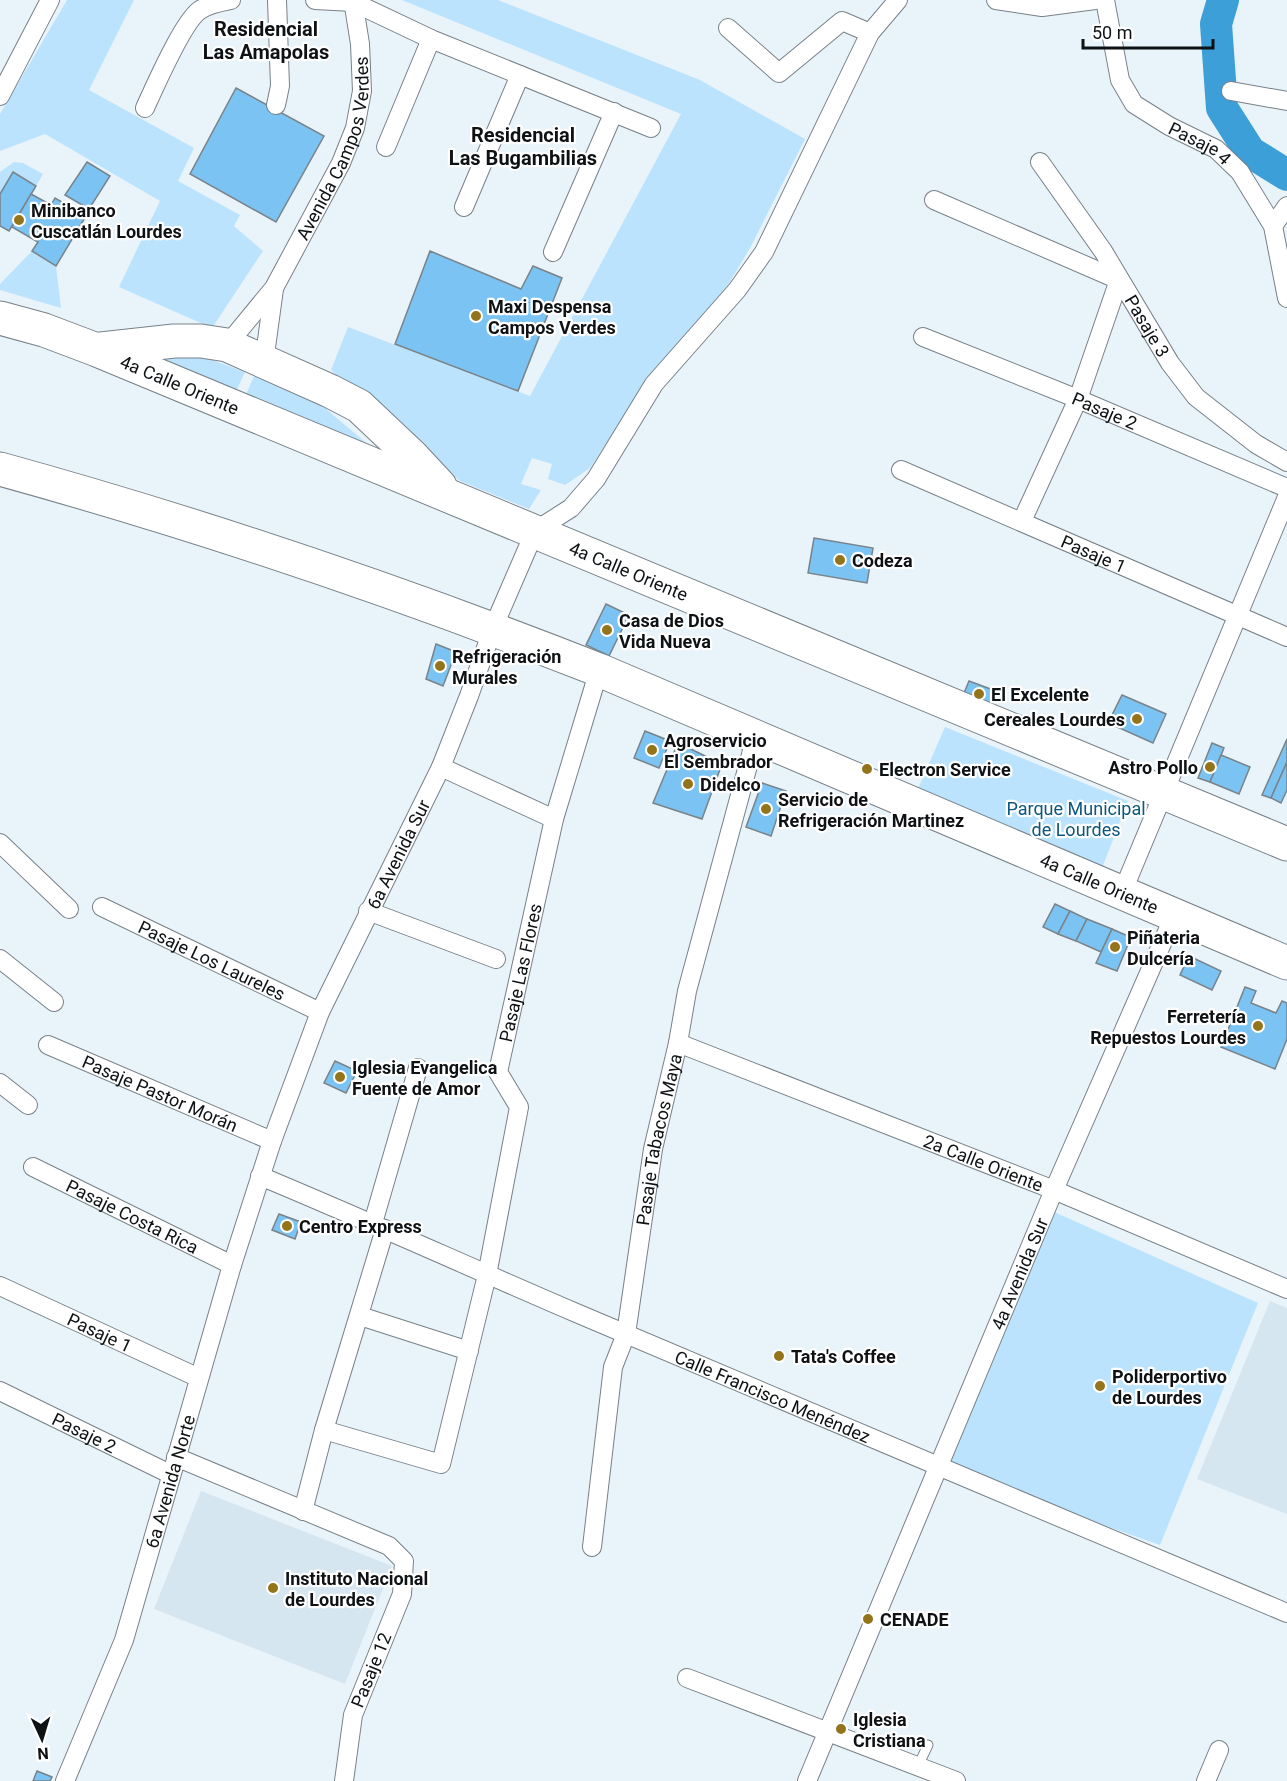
<svg xmlns="http://www.w3.org/2000/svg" width="1287" height="1781" viewBox="0 0 1287 1781" font-family="Roboto,sans-serif">
	<style>
		.built { fill: #d5e6f1 }
		.green { fill: #bbe3fd }
		.lines { fill: none; stroke-linecap: round; stroke-linejoin: round }
		.river { stroke: #3d9fd7; stroke-width: 32 }
		.building { fill: #7bc3f2; stroke: #798389; stroke-width: 1.5 }
		.lane-casing { stroke: #788188; stroke-width: 11 }
		.street-casing { stroke: #788188; stroke-width: 20 }
		.highway-casing { stroke: #788188; stroke-width: 35 }
		.lane { stroke: #fff; stroke-width: 9 }
		.street { stroke: #fff; stroke-width: 18 }
		.highway { stroke: #fff; stroke-width: 33 }
		.poi-dot { fill: #93741b; stroke: #fff; stroke-width: 2 }
		.labels { text-anchor: middle; dominant-baseline: central; stroke-width: 4.5; stroke-linejoin: round; paint-order: stroke }
		.street-label { font-size: 18px; fill: #0e1214; stroke: #fff }
		.poi-label { font-size: 18px; font-weight: bold; fill: #0e1214; stroke: #fff; text-anchor: start }
		.park-label { font-size: 18px; fill: #0c577d; stroke: #fff }
		.neighbourhood-label { font-size: 20px; font-weight: bold; fill: #0e1214; stroke: #fff }
	</style>
	<rect width="100%" height="100%" fill="#e9f3fa"/>
	<g class="built">
		<path d="M1270,1301L1287,1308V1514L1197,1479Z"/>
		<path d="M201,1491L392,1566L345,1684L154,1609Z"/>
	</g>
	<g class="green">
		<path d="M67,0H134L89,90L194,148L178,181L240,215L234,226L263,251L212,328L119,287L160,201L45,134L0,151V114Z"/>
		<path d="M402,0H498L700,80L805,139L750,248L728,285L650,377L590,468L565,485L548,479L552,464L532,458L521,484L541,490L529,509L460,481L331,370L348,327L530,396L681,114Z"/>
		<path d="M14,162L23,163L43,174L36,186L13,172L0,194V172Z"/>
		<path d="M32,251L56,266L61,308L0,290V284Z"/>
		<path d="M201,356L245,372L231,402L150,357Z"/>
		<path d="M255,374L313,398L377,452L241,406Z"/>
		<path d="M945,727L1128,801L1102,868L917,791Z"/>
		<path d="M1043,1207L1258,1303L1160,1545L944,1469Z"/>
	</g>
	<g class="lines">
		<path class="river" d="M1223,0L1216,24L1222,108L1250,152L1287,175"/>
	</g>
	<g class="building">
		<path d="M236,88L324,136L276,222L190,174Z"/>
		<path d="M87,162L110,176L89,209L65,195Z"/>
		<path d="M13,172L36,186L9,231L0,226V194Z"/>
		<path d="M31,194L51,205L55,198L86,216L56,266L32,251L38,242L12,227Z"/>
		<path d="M430,251L521,289L533,266L562,278L518,391L395,344Z"/>
		<path d="M814,538L873,548L867,583L808,573Z"/>
		<path d="M606,604L629,615L609,656L586,645Z"/>
		<path d="M436,644L456,652L443,686L426,679Z"/>
		<path d="M969,681L996,691L989,708L962,698Z"/>
		<path d="M1122,695L1166,714L1153,743L1108,723Z"/>
		<path d="M645,731L670,741L659,768L634,758Z"/>
		<path d="M1287,739V762L1271,798L1262,795Z"/>
		<path d="M678,743L722,764L702,819L653,803Z"/>
		<path d="M1212,743L1224,748L1210,782L1198,778Z"/>
		<path d="M1221,755L1250,767L1239,794L1210,782Z"/>
		<path d="M1287,762V790L1281,803L1271,798Z"/>
		<path d="M762,783L786,791L771,836L746,827Z"/>
		<path d="M1055,904L1070,911L1058,934L1043,927Z"/>
		<path d="M1070,911L1087,919L1076,941L1058,934Z"/>
		<path d="M1087,919L1112,929L1101,952L1076,941Z"/>
		<path d="M1112,929L1128,936L1129,942L1117,971L1096,963Z"/>
		<path d="M1189,956L1221,971L1212,990L1180,975Z"/>
		<path d="M1245,987L1256,991L1251,1003L1276,1013L1282,1001L1287,1003V1039L1275,1069L1221,1047Z"/>
		<path d="M335,1061L357,1071L346,1093L324,1083Z"/>
		<path d="M279,1214L301,1222L295,1239L272,1230Z"/>
		<path d="M37,1771L52,1777L50,1781H33Z"/>
	</g>
	<g class="lines">
		<defs>
			<path id="lane" d="M918,1766L928,1745"/>
			<g id="street">
				<path d="M315,0L353,2L431,39L651,128"/>
				<path d="M996,0L1042,7L1095,0"/>
				<path id="s1" d="M1105,0L1120,80L1134,104L1169,126L1216,149L1240,172L1273,226L1287,298"/>
				<path d="M728,28L779,73L842,21L870,33"/>
				<path d="M1231,91L1287,101"/>
				<path d="M0,96L50,0"/>
				<path d="M276,105L280,86L277,0"/>
				<path d="M145,108C154,88 184,20 200,10C209,4 221,2 231,0"/>
				<path d="M386,147L431,39"/>
				<path id="s2" d="M1040,162L1103,251L1170,363L1196,397L1256,444L1287,462"/>
				<path d="M934,200L1119,280L1078,399L1022,521"/>
				<path d="M464,207L520,75"/>
				<path d="M1273,226L1287,206"/>
				<path d="M553,252L614,112"/>
				<path id="s3" d="M923,337L1078,399L1287,488"/>
				<path id="s4" d="M227,345L274,288L341,163L355,128L362,91L360,44L353,0"/>
				<path d="M264,362L274,289"/>
				<path id="s5" d="M901,470L1287,637"/>
				<path d="M441,767L554,819"/>
				<path d="M0,843L69,909"/>
				<path d="M1122,893L1287,497"/>
				<path id="s6" d="M102,907L320,1012"/>
				<path d="M368,911L496,959"/>
				<path d="M0,959L54,1002"/>
				<path id="s7" d="M678,1043L1054,1190L1287,1289"/>
				<path id="s8" d="M48,1045L272,1141"/>
				<path d="M0,1083L28,1105"/>
				<path id="s9" d="M33,1167L232,1265"/>
				<path id="s10" d="M260,1176C366,1220 469,1267 574,1312C812,1413 1049,1513 1287,1613"/>
				<path d="M373,1223L418,1068"/>
				<path id="s11" d="M0,1286L199,1378"/>
				<path d="M360,1316L469,1351"/>
				<path id="s12" d="M0,1391L170,1474"/>
				<path id="s13" d="M324,1430L441,1464L487,1275L519,1107L498,1072L554,819L599,670"/>
				<path d="M176,1457L389,1546L404,1561L402,1594L353,1715L344,1781"/>
				<path d="M303,1511L324,1430L385,1229"/>
				<path id="s14" d="M592,1547L613,1367L626,1334L653,1149L678,1043L687,991L756,736"/>
				<path d="M687,1678L956,1781"/>
				<path id="s15" d="M65,1781L124,1640L232,1265L272,1141L320,1012L441,767L469,696L493,628L535,531L571,508L596,479L654,384L737,290L764,252L870,33L898,0"/>
				<path id="s16" d="M807,1781L1054,1190L1174,916"/>
				<path d="M1206,1781L1219,1750"/>
			</g>
			<g id="highway">
				<path id="s17" d="M0,318L44,330L97,350L1287,844"/>
				<path d="M101,349L174,341H201L227,345L330,391L359,406L412,456L440,486"/>
				<path id="s18" d="M0,469C203,525 403,593 599,670L1287,963"/>
			</g>
		</defs>
		<use href="#lane" class="lane-casing"/>
		<use href="#street" class="street-casing"/>
		<use href="#highway" class="highway-casing"/>
		<use href="#lane" class="lane"/>
		<use href="#street" class="street"/>
		<use href="#highway" class="highway"/>
	</g>
	<g class="poi-dot">
		<circle cx="19" cy="220" r="6"/>
		<circle cx="476" cy="316" r="6"/>
		<circle cx="840" cy="560" r="6"/>
		<circle cx="607" cy="630" r="6"/>
		<circle cx="440" cy="666" r="6"/>
		<circle cx="979" cy="694" r="6"/>
		<circle cx="1137" cy="719" r="6"/>
		<circle cx="652" cy="750" r="6"/>
		<circle cx="1210" cy="767" r="6"/>
		<circle cx="867" cy="769" r="6"/>
		<circle cx="688" cy="784" r="6"/>
		<circle cx="766" cy="809" r="6"/>
		<circle cx="1115" cy="947" r="6"/>
		<circle cx="1258" cy="1026" r="6"/>
		<circle cx="340" cy="1077" r="6"/>
		<circle cx="287" cy="1226" r="6"/>
		<circle cx="779" cy="1356" r="6"/>
		<circle cx="1100" cy="1386" r="6"/>
		<circle cx="273" cy="1588" r="6"/>
		<circle cx="868" cy="1619" r="6"/>
		<circle cx="841" cy="1729" r="6"/>
	</g>
	<g class="labels">
		<g class="street-label">
			<text stroke="none"><textPath href="#s1" startOffset="186">Pasaje 4</textPath></text>
			<text stroke="none"><textPath href="#s4" startOffset="228">Avenida Campos Verdes</textPath></text>
			<text stroke="none"><textPath href="#s2" startOffset="196">Pasaje 3</textPath></text>
			<text stroke="none"><textPath href="#s17" startOffset="192">4a Calle Oriente</textPath></text>
			<text stroke="none"><textPath href="#s3" startOffset="196">Pasaje 2</textPath></text>
			<text stroke="none"><textPath href="#s5" startOffset="210">Pasaje 1</textPath></text>
			<text stroke="none"><textPath href="#s17" startOffset="678">4a Calle Oriente</textPath></text>
			<text stroke="none"><textPath href="#s15" startOffset="987">6a Avenida Sur</textPath></text>
			<text stroke="none"><textPath href="#s18" startOffset="1176">4a Calle Oriente</textPath></text>
			<text stroke="none"><textPath href="#s6" startOffset="122">Pasaje Los Laureles</textPath></text>
			<text stroke="none"><textPath href="#s13" startOffset="630">Pasaje Las Flores</textPath></text>
			<text stroke="none"><textPath href="#s8" startOffset="122">Pasaje Pastor Morán</textPath></text>
			<text stroke="none"><textPath href="#s14" startOffset="414">Pasaje Tabacos Maya</textPath></text>
			<text stroke="none"><textPath href="#s7" startOffset="328">2a Calle Oriente</textPath></text>
			<text stroke="none"><textPath href="#s9" startOffset="111">Pasaje Costa Rica</textPath></text>
			<text stroke="none"><textPath href="#s16" startOffset="550">4a Avenida Sur</textPath></text>
			<text stroke="none"><textPath href="#s11" startOffset="110">Pasaje 1</textPath></text>
			<text stroke="none"><textPath href="#s10" startOffset="558">Calle Francisco Menéndez</textPath></text>
			<text stroke="none"><textPath href="#s12" startOffset="94">Pasaje 2</textPath></text>
			<text stroke="none"><textPath href="#s15" startOffset="318">6a Avenida Norte</textPath></text>
			<text transform="translate(371 1670) rotate(-68)">Pasaje 12</text>
		</g>
		<g class="poi-label">
			<text x="31" y="210">Minibanco<tspan x="31" dy="21">Cuscatlán Lourdes</tspan></text>
			<text x="488" y="306">Maxi Despensa<tspan x="488" dy="21">Campos Verdes</tspan></text>
			<text x="852" y="560">Codeza</text>
			<text x="619" y="620">Casa de Dios<tspan x="619" dy="21">Vida Nueva</tspan></text>
			<text x="452" y="656">Refrigeración<tspan x="452" dy="21">Murales</tspan></text>
			<text x="991" y="694">El Excelente</text>
			<text x="1125" y="719" text-anchor="end">Cereales Lourdes</text>
			<text x="664" y="740">Agroservicio<tspan x="664" dy="21">El Sembrador</tspan></text>
			<text x="1198" y="767" text-anchor="end">Astro Pollo</text>
			<text x="879" y="769">Electron Service</text>
			<text x="700" y="784">Didelco</text>
			<text x="778" y="799">Servicio de<tspan x="778" dy="21">Refrigeración Martinez</tspan></text>
			<text x="1127" y="937">Piñateria<tspan x="1127" dy="21">Dulcería</tspan></text>
			<text x="1246" y="1016" text-anchor="end">Ferretería<tspan x="1246" dy="21">Repuestos Lourdes</tspan></text>
			<text x="352" y="1067">Iglesia Evangelica<tspan x="352" dy="21">Fuente de Amor</tspan></text>
			<text x="299" y="1226">Centro Express</text>
			<text x="791" y="1356">Tata's Coffee</text>
			<text x="1112" y="1376">Poliderportivo<tspan x="1112" dy="21">de Lourdes</tspan></text>
			<text x="285" y="1578">Instituto Nacional<tspan x="285" dy="21">de Lourdes</tspan></text>
			<text x="880" y="1619">CENADE</text>
			<text x="853" y="1719">Iglesia<tspan x="853" dy="21">Cristiana</tspan></text>
		</g>
		<g class="park-label">
			<text x="1076" y="808">Parque Municipal<tspan x="1076" dy="21">de Lourdes</tspan></text>
		</g>
		<g class="neighbourhood-label">
			<text x="266" y="29">Residencial<tspan x="266" dy="23">Las Amapolas</tspan></text>
			<text x="523" y="135">Residencial<tspan x="523" dy="23">Las Bugambilias</tspan></text>
		</g>
	</g>
	<g transform="translate(42 1739) rotate(176)" stroke="#ffffff" stroke-width="4.5" paint-order="stroke">
	<path d="M0-4.5L10 22L0 15L-10 22Z" fill="#0e1214"/>
	<text y="-9" font-size="16" font-weight="bold" text-anchor="middle" fill="#0e1214">N</text>
	</g>
	<path d="M1083 39v9h130v-9" fill="none" stroke="#0e1214" stroke-width="3"/>
	<text x="1092" y="39" font-size="18" fill="#0e1214" stroke="#ffffff" stroke-width="4.5" paint-order="stroke">50 m</text>
</svg>
